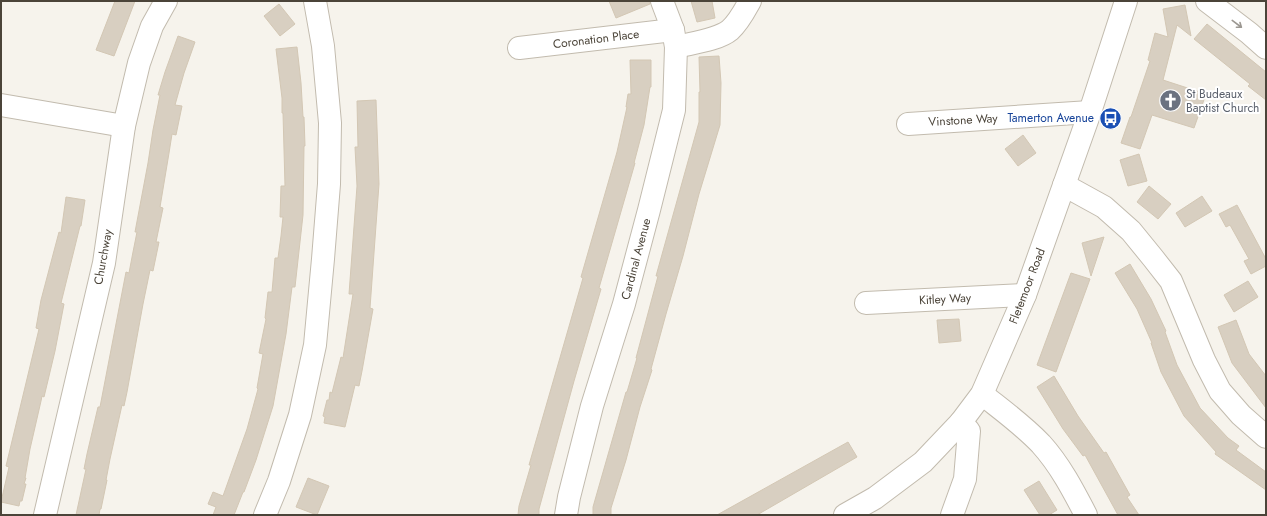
<svg xmlns="http://www.w3.org/2000/svg" width="1267" height="516" viewBox="0 0 1267 516" font-family="Jost,sans-serif">
	<style>
		.building { fill: #d8cfc1; stroke: #d3c7b4 }
		.lines { fill: none; stroke-linecap: round; stroke-linejoin: round }
		.minor-casing { stroke: #c2bbae; stroke-width: 24 }
		.minor { stroke: #fff; stroke-width: 22 }
		.oneway { stroke: #9c9892 }
		.labels { text-anchor: middle; dominant-baseline: central; stroke-width: 4; stroke-linejoin: round; paint-order: stroke }
		.street-label { font-size: 12px; fill: #4b4439; stroke: #fff }
		.worship-label { font-size: 12px; fill: #5b616d; stroke: #fff; text-anchor: start }
		.transit-label { font-size: 12px; fill: #164399; stroke: #fff; text-anchor: end }
	</style>
	<rect width="100%" height="100%" fill="#f6f3ec"/>
	<g class="building">
		<path d="M115,1H135L114,56L96,50Z"/>
		<path d="M609,1H650V4L616,18Z"/>
		<path d="M691,1H712L715,18L697,22Z"/>
		<path d="M279,4L295,24L280,36L264,16Z"/>
		<path d="M1185,5L1191,36L1177,25L1163,80L1206,94L1194,128L1152,115L1140,149L1121,143L1130,117H1131L1150,61L1148,60L1155,33L1168,37L1163,9Z"/>
		<path d="M1207,24L1266,72V100L1248,86L1250,84L1194,39Z"/>
		<path d="M178,36L195,42L184,73L175,105L182,106L176,135L172,134L169,153L160,207L163,208L156,242H159L153,271L150,270L143,304L127,392L124,406L122,405L110,459L106,480H107L101,509H100L99,515H76L86,469H84L87,454L98,407H100L126,272L129,273L133,252L137,232H135L148,163L153,130L160,95H158L165,72Z"/>
		<path d="M297,47L301,83L303,117H304L305,146H304L303,215L295,287H292L286,334L273,406L256,460L244,492H243L234,515H213L216,507L208,504L213,492L223,496L247,429L258,389L257,388L263,354L259,353L266,319L265,318L268,292H272L275,258H278L281,236L283,217H280L281,186H285L283,113H282V98L276,49Z"/>
		<path d="M719,56L721,83L720,125L699,194L683,256L666,314L651,369L652,370L640,407L626,460L611,508V515H593V507L626,392H627L637,358H636L658,276H656L699,122V92H700L699,57Z"/>
		<path d="M630,60H651V87H650L644,125L634,163H635L599,288L601,289L574,381L539,509V515H518L519,506L531,465H529L583,278L581,277L617,152L627,107H626L628,94H631Z"/>
		<path d="M376,100L379,184L370,308L373,309L362,371L359,386L355,385L345,427L324,423L325,417L323,416L327,400H329L330,392L332,393L341,357L343,358L353,294H349L357,186L355,147H358L357,101Z"/>
		<path d="M1023,135L1036,153L1018,166L1005,149Z"/>
		<path d="M1139,154L1147,181L1128,186L1120,160Z"/>
		<path d="M1149,186L1171,204L1158,219L1137,202Z"/>
		<path d="M1202,196L1212,211L1185,227L1176,213Z"/>
		<path d="M66,197L85,200L81,226H80L61,303L64,304L55,351L44,397L42,396L41,401L30,449L25,478H26L24,484H26L22,501H20L19,506L1,502L9,467L6,466L39,329L36,328L41,300L59,232L61,233Z"/>
		<path d="M1237,205L1266,259V266L1251,274L1244,261L1249,259L1230,225L1226,227L1219,214Z"/>
		<path d="M1104,237L1091,276L1082,243Z"/>
		<path d="M1130,264L1151,299L1166,331L1165,332L1177,365L1200,408L1228,438L1239,446L1236,450L1266,472V490L1215,454L1216,452L1184,416L1161,372L1151,343H1152L1137,309L1115,273Z"/>
		<path d="M1071,273L1090,279L1056,372L1037,365Z"/>
		<path d="M1248,281L1258,297L1234,312L1224,295Z"/>
		<path d="M959,319L961,341L939,343L937,320Z"/>
		<path d="M1236,320L1249,354L1266,376V408L1232,363L1218,327Z"/>
		<path d="M1054,376L1078,416L1104,453L1106,452L1130,495L1127,497L1139,515H1118L1085,455L1083,456L1063,429L1037,387Z"/>
		<path d="M848,442L857,457L757,515H717Z"/>
		<path d="M308,478L329,486L317,515L296,507Z"/>
		<path d="M1039,481L1057,510L1049,515H1040L1024,490Z"/>
	</g>
	<g class="lines">
		<defs>
			<g id="minor">
				<path d="M1207,1L1249,33L1266,48"/>
				<path d="M676,47C692,43 718,40 730,30C739,22 745,10 750,1"/>
				<path d="M519,48L673,30"/>
				<path d="M1,105L124,126"/>
				<path d="M908,124L1090,112"/>
				<path d="M1064,185L1104,207L1131,231L1153,258L1171,281L1204,360L1220,391L1241,415L1266,437"/>
				<path d="M866,303L1025,295"/>
				<path d="M982,394C1002,410 1023,425 1041,444C1060,465 1073,490 1086,515"/>
				<path d="M45,515L104,263L124,126L139,63L152,26L166,1"/>
				<path d="M265,515L279,481L300,415L315,345L323,259L329,184L330,123L323,46L315,1"/>
				<path d="M566,515L569,497L592,406L624,304L649,210L674,110L676,47L673,30L662,1"/>
				<path d="M845,515L875,498L923,462L961,422L982,394L1025,295L1090,112L1126,1"/>
				<path d="M952,515L965,479L969,431L961,422"/>
			</g>
		</defs>
		<use href="#minor" class="minor-casing"/>
		<use href="#minor" class="minor"/>
	</g>
	<defs><path id="oneway-shaft" d="M-6 0H5M1.5-3L5.5 0L1.5 3" fill="none" stroke-width="1.6" stroke-linecap="round" stroke-linejoin="round"/></defs>
	<use class="oneway" href="#oneway-shaft" transform="translate(1237 24) rotate(37)"/>
	<defs>
		<symbol id="church-disc" viewBox="-11 -11 22 22"><circle r="9.5" fill="#6b7280" stroke="#fff"/><path d="M-1.2-6h2.4v3.5h3.3v2.4h-3.3V6h-2.4V-.1h-3.3v-2.4h3.3Z" fill="#fff"/></symbol>
		<symbol id="bus-disc" viewBox="-11 -11 22 22"><circle r="9.5" fill="#1a4fb4" stroke="#fff"/><path d="M-5-6H5V4H4V6H2V4H-2V6H-4V4H-5ZM-3.5-4V0h7V-4ZM-3.5 1.2v1.5H-2V1.2ZM2 1.2v1.5H3.5V1.2Z" fill="#fff"/></symbol>
	</defs>
	<g fill-rule="evenodd">
		<use href="#church-disc" x="1158" y="88" width="25" height="25"/>
		<use href="#bus-disc" x="1098" y="106" width="25" height="25"/>
	</g>
	<g class="labels">
		<g class="street-label">
			<text transform="translate(596 39) rotate(-7)">Coronation Place</text>
			<text transform="translate(963 120) rotate(-3)">Vinstone Way</text>
			<text transform="translate(103 257) rotate(-80)">Churchway</text>
			<text transform="translate(636 259) rotate(-75)">Cardinal Avenue</text>
			<text transform="translate(1027 286) rotate(-69)">Fletemoor Road</text>
			<text transform="translate(945 299) rotate(-3)">Kitley Way</text>
		</g>
		<g class="worship-label">
			<text x="1186" y="94">St Budeaux<tspan x="1186" dy="14">Baptist Church</tspan></text>
		</g>
		<g class="transit-label">
			<text x="1094" y="118">Tamerton Avenue</text>
		</g>
	</g>
	<rect width="1267" height="516" fill="none" stroke="#4b4439" stroke-width="4"/>
</svg>
